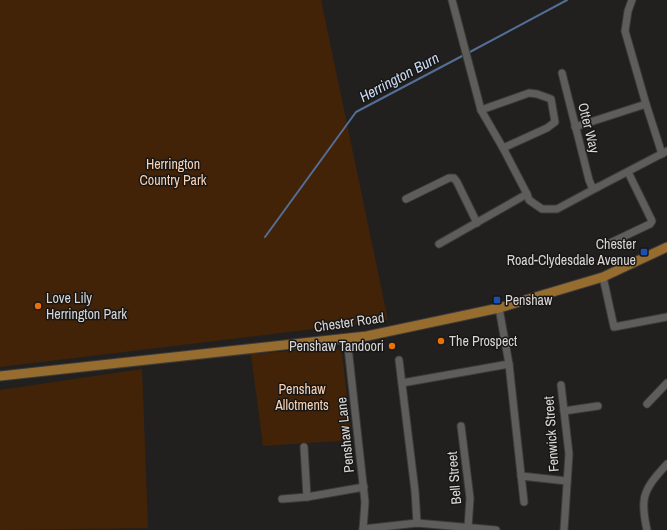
<svg xmlns="http://www.w3.org/2000/svg" width="667" height="530" viewBox="0 0 667 530" font-family="'Archivo Narrow',sans-serif">
	<style>
		.green { fill: #422307 }
		.lines { fill: none; stroke-linecap: round; stroke-linejoin: round }
		.stream { stroke: #526f96; stroke-width: 2 }
		.minor-casing { stroke: #3d3b3a; stroke-width: 9 }
		.major-casing { stroke: #3d3b3a; stroke-width: 11 }
		.minor { stroke: #5f5d5b; stroke-width: 7 }
		.major { stroke: #966c2f; stroke-width: 9 }
		.transit-dot { fill: #1a4fb4; stroke: #191716; stroke-width: 1.5 }
		.food-dot { fill: #e8710a; stroke: #191716; stroke-width: 1.5 }
		.labels { text-anchor: middle; dominant-baseline: central; stroke-width: 3; stroke-linejoin: round; paint-order: stroke }
		.street-label { font-size: 14px; fill: #d8d7d6; stroke: #191716 }
		.park-label { font-size: 14px; fill: #f9d2b4; stroke: #191716 }
		.poi-label { font-size: 14px; fill: #d8d7d6; stroke: #191716; text-anchor: start }
		.water-label { font-size: 15px; font-style: italic; fill: #c7daf3; stroke: #191716 }
	</style>
	<rect width="100%" height="100%" fill="#22201f"/>
	<g class="green">
		<path d="M0,0H321L388,320L0,367Z"/>
		<path d="M338,349L341,351L342,354L352,440L263,446L251,354L306,350Z"/>
		<path d="M142,369L148,528L0,530V390Z"/>
	</g>
	<g class="lines">
		<g class="stream">
			<path d="M468,53L567,0"/>
			<path d="M265,237L356,112L464,55"/>
		</g>
		<defs>
			<g id="minor">
				<path d="M632,0L628,11L625,31L646,104L662,154"/>
				<path d="M562,73L589,180L592,187L595,188L598,187L667,151"/>
				<path d="M481,110L529,93L537,94L551,99L555,122L547,128L503,148"/>
				<path d="M575,127L646,104"/>
				<path d="M527,194L529,200L542,209H557L598,187"/>
				<path d="M406,199L449,178H454L457,182L477,223"/>
				<path d="M610,243L650,224L652,221L628,172"/>
				<path d="M439,244L527,194L503,148L481,110L452,0"/>
				<path d="M603,277L614,327L667,317"/>
				<path d="M499,308L509,364L524,502"/>
				<path d="M347,338L365,502L363,530"/>
				<path d="M399,360L415,491L417,523"/>
				<path d="M402,383L509,364"/>
				<path d="M561,385L569,454L564,530"/>
				<path d="M647,404L667,383"/>
				<path d="M564,411L598,406"/>
				<path d="M461,426L470,498L468,528"/>
				<path d="M304,447L307,497"/>
				<path d="M521,476L567,481"/>
				<path d="M282,499L307,497L364,487"/>
				<path d="M363,529L417,523L496,530"/>
				<path d="M647,530C645,521 643,511 644,501C645,487 658,474 667,464"/>
			</g>
			<path id="major" d="M0,376L367,336L499,308L603,277L667,247"/>
		</defs>
		<use href="#minor" class="minor-casing"/>
		<use href="#major" class="major-casing"/>
		<use href="#minor" class="minor"/>
		<use href="#major" class="major"/>
	</g>
	<g class="transit-dot">
		<rect x="640" y="248" width="8" height="8" rx="2"/>
		<rect x="493" y="296" width="8" height="8" rx="2"/>
	</g>
	<g class="food-dot">
		<circle cx="38" cy="306" r="4"/>
		<circle cx="441" cy="341" r="4"/>
		<circle cx="392" cy="346" r="4"/>
	</g>
	<g class="labels">
		<g class="street-label">
			<text transform="translate(589 128) rotate(76)">Otter Way</text>
			<text transform="translate(349 322) rotate(-8)">Chester Road</text>
			<text transform="translate(551 434) rotate(-94)">Fenwick Street</text>
			<text transform="translate(345 435) rotate(-96)">Penshaw Lane</text>
			<text transform="translate(454 478) rotate(-95)">Bell Street</text>
		</g>
		<g class="park-label">
			<text x="173" y="164">Herrington<tspan x="173" dy="16">Country Park</tspan></text>
			<text x="302" y="389">Penshaw<tspan x="302" dy="16">Allotments</tspan></text>
		</g>
		<g class="poi-label">
			<text x="636" y="244" text-anchor="end">Chester<tspan x="636" dy="16">Road-Clydesdale Avenue</tspan></text>
			<text x="46" y="298">Love Lily<tspan x="46" dy="16">Herrington Park</tspan></text>
			<text x="505" y="300">Penshaw</text>
			<text x="449" y="341">The Prospect</text>
			<text x="384" y="346" text-anchor="end">Penshaw Tandoori</text>
		</g>
		<g class="water-label">
			<text transform="translate(399 77) rotate(-28)">Herrington Burn</text>
		</g>
	</g>
</svg>
